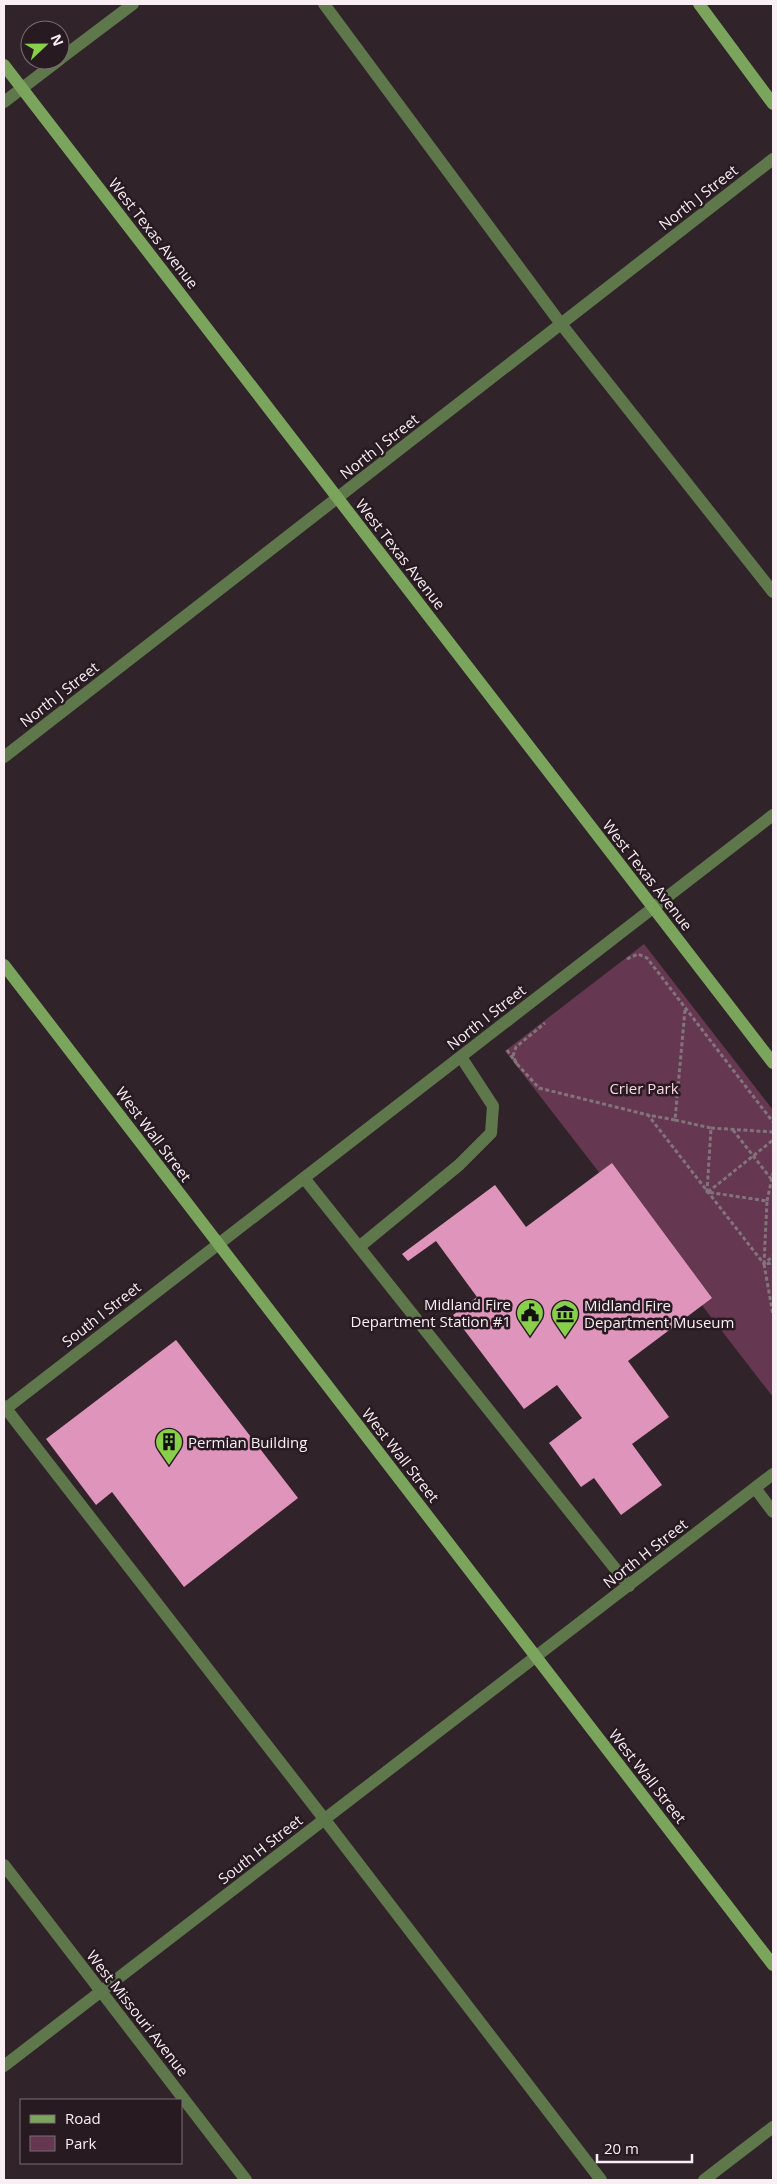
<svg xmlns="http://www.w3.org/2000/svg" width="777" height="2184" viewBox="0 0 777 2184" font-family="'Open Sans',sans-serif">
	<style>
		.green { fill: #653750 }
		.building { fill: #df95bb }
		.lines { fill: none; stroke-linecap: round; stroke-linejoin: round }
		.path { stroke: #81747a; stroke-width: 3; stroke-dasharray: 4 2.5; stroke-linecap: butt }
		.lane { stroke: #5e784c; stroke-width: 12 }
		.street { stroke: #5e784c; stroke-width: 12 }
		.secondary { stroke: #7ba55d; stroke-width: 12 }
		.labels { text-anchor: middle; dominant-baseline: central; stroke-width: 5; stroke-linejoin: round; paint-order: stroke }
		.street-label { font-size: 15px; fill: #f8eef3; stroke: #271a21 }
		.park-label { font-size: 15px; fill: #fcd3e6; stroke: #271a21 }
		.poi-label { font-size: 15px; fill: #f8eef3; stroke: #271a21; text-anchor: start }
	</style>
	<rect width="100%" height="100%" fill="#31232a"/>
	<path class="green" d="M644,944L773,1110V1397L505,1051Z"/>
	<g class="building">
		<path d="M612,1163L712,1298L628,1361L669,1417L632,1444L662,1485L621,1515L594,1478L581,1487L549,1443L582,1418L557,1385L524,1409L453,1315L477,1297L436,1241L408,1261L402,1254L495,1185L526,1227Z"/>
		<path d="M176,1340L298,1498L184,1587L112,1492L96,1505L46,1439Z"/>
	</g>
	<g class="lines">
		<g class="path">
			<path d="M627,959L638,954L647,958L773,1122"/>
			<path d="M685,1010L675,1120L648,1115L764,1264L773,1256"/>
			<path d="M507,1050L517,1064L513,1056L516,1047L545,1023"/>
			<path d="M517,1064L539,1088L648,1115"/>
			<path d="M675,1120L711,1128L707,1192L767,1201L764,1264L773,1263"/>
			<path d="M711,1128L773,1132"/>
			<path d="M733,1130L772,1180"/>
			<path d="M708,1192L773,1140"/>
			<path d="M767,1201L773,1173"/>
			<path d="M764,1264L773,1315"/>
		</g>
		<g class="lane">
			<path d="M324,4L561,324L773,592"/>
			<path d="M304,1178L629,1586"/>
			<path d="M359,1247L459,1165L491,1133L493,1106L461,1057"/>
			<path d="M4,1406L325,1820L601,2180"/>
			<path d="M755,1488L773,1512"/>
		</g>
		<g class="street">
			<path d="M60,59L133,4"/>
			<path d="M4,102L59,60"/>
			<path d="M4,757L773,159"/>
			<path d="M4,1410L773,815"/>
			<path d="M4,1865L246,2180"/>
			<path d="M4,2066L773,1474"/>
			<path d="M704,2180L773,2127"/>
		</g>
		<g class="secondary">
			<path d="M699,4L773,104"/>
			<path d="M4,65L773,1063"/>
			<path d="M4,965L773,1965"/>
		</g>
	</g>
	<defs>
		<symbol id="civic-pin" viewBox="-11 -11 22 30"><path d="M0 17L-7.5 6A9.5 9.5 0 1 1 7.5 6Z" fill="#88cf4a" stroke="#271a21"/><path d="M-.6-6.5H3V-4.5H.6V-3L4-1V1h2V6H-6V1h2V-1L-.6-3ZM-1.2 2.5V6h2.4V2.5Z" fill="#111"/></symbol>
		<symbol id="museum-pin" viewBox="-11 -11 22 30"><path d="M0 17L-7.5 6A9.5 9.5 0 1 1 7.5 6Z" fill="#88cf4a" stroke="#271a21"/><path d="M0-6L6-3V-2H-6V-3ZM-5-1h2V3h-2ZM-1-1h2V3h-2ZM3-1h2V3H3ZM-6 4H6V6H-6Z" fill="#111"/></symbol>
		<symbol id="building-pin" viewBox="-11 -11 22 30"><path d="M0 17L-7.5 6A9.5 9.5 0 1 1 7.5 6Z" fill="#88cf4a" stroke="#271a21"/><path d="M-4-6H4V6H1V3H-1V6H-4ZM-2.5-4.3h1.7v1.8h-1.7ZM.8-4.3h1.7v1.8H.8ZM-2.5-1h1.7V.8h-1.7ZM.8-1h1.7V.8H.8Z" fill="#111"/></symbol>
	</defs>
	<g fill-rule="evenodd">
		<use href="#civic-pin" x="514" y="1297" width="32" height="43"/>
		<use href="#museum-pin" x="549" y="1298" width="32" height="43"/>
		<use href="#building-pin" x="153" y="1426" width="32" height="43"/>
	</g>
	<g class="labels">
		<g class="street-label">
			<text transform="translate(698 197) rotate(-38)">North J Street</text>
			<text transform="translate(154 233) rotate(52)">West Texas Avenue</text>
			<text transform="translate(379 446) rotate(-38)">North J Street</text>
			<text transform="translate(401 554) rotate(52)">West Texas Avenue</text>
			<text transform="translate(59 694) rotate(-38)">North J Street</text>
			<text transform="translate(648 875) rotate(52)">West Texas Avenue</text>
			<text transform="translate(486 1017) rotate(-38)">North I Street</text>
			<text transform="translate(154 1134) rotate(53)">West Wall Street</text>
			<text transform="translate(101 1314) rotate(-38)">South I Street</text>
			<text transform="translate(401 1455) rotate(52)">West Wall Street</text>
			<text transform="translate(645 1553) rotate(-38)">North H Street</text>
			<text transform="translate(648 1776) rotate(52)">West Wall Street</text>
			<text transform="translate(260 1849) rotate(-38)">South H Street</text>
			<text transform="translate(138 2013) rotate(52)">West Missouri Avenue</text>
		</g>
		<g class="park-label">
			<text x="644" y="1088">Crier Park</text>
		</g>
		<g class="poi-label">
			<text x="511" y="1304" text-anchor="end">Midland Fire<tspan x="511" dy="17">Department Station #1</tspan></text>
			<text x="584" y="1305">Midland Fire<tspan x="584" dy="17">Department Museum</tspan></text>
			<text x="188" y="1442">Permian Building</text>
		</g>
	</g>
	<rect width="777" height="2184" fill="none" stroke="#f8eef3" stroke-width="10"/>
	<rect x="20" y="2099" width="162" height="65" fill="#271a21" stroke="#7b6f75"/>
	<rect x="30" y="2115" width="25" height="8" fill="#7ba55d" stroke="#7b6f75"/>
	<text x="65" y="2124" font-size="15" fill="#f8eef3">Road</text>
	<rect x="30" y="2136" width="25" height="15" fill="#653750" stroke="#7b6f75"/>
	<text x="65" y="2149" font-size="15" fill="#f8eef3">Park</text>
	<g transform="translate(45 45) rotate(68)"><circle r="24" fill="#271a21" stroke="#7b6f75"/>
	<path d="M0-4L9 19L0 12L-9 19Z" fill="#88cf4a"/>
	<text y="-8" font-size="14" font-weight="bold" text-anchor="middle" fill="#f8eef3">N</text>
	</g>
	<path d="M597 2154v8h95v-8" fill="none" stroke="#f8eef3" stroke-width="2.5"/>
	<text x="604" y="2154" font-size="15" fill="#f8eef3" stroke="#271a21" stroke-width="4" paint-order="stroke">20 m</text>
</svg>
